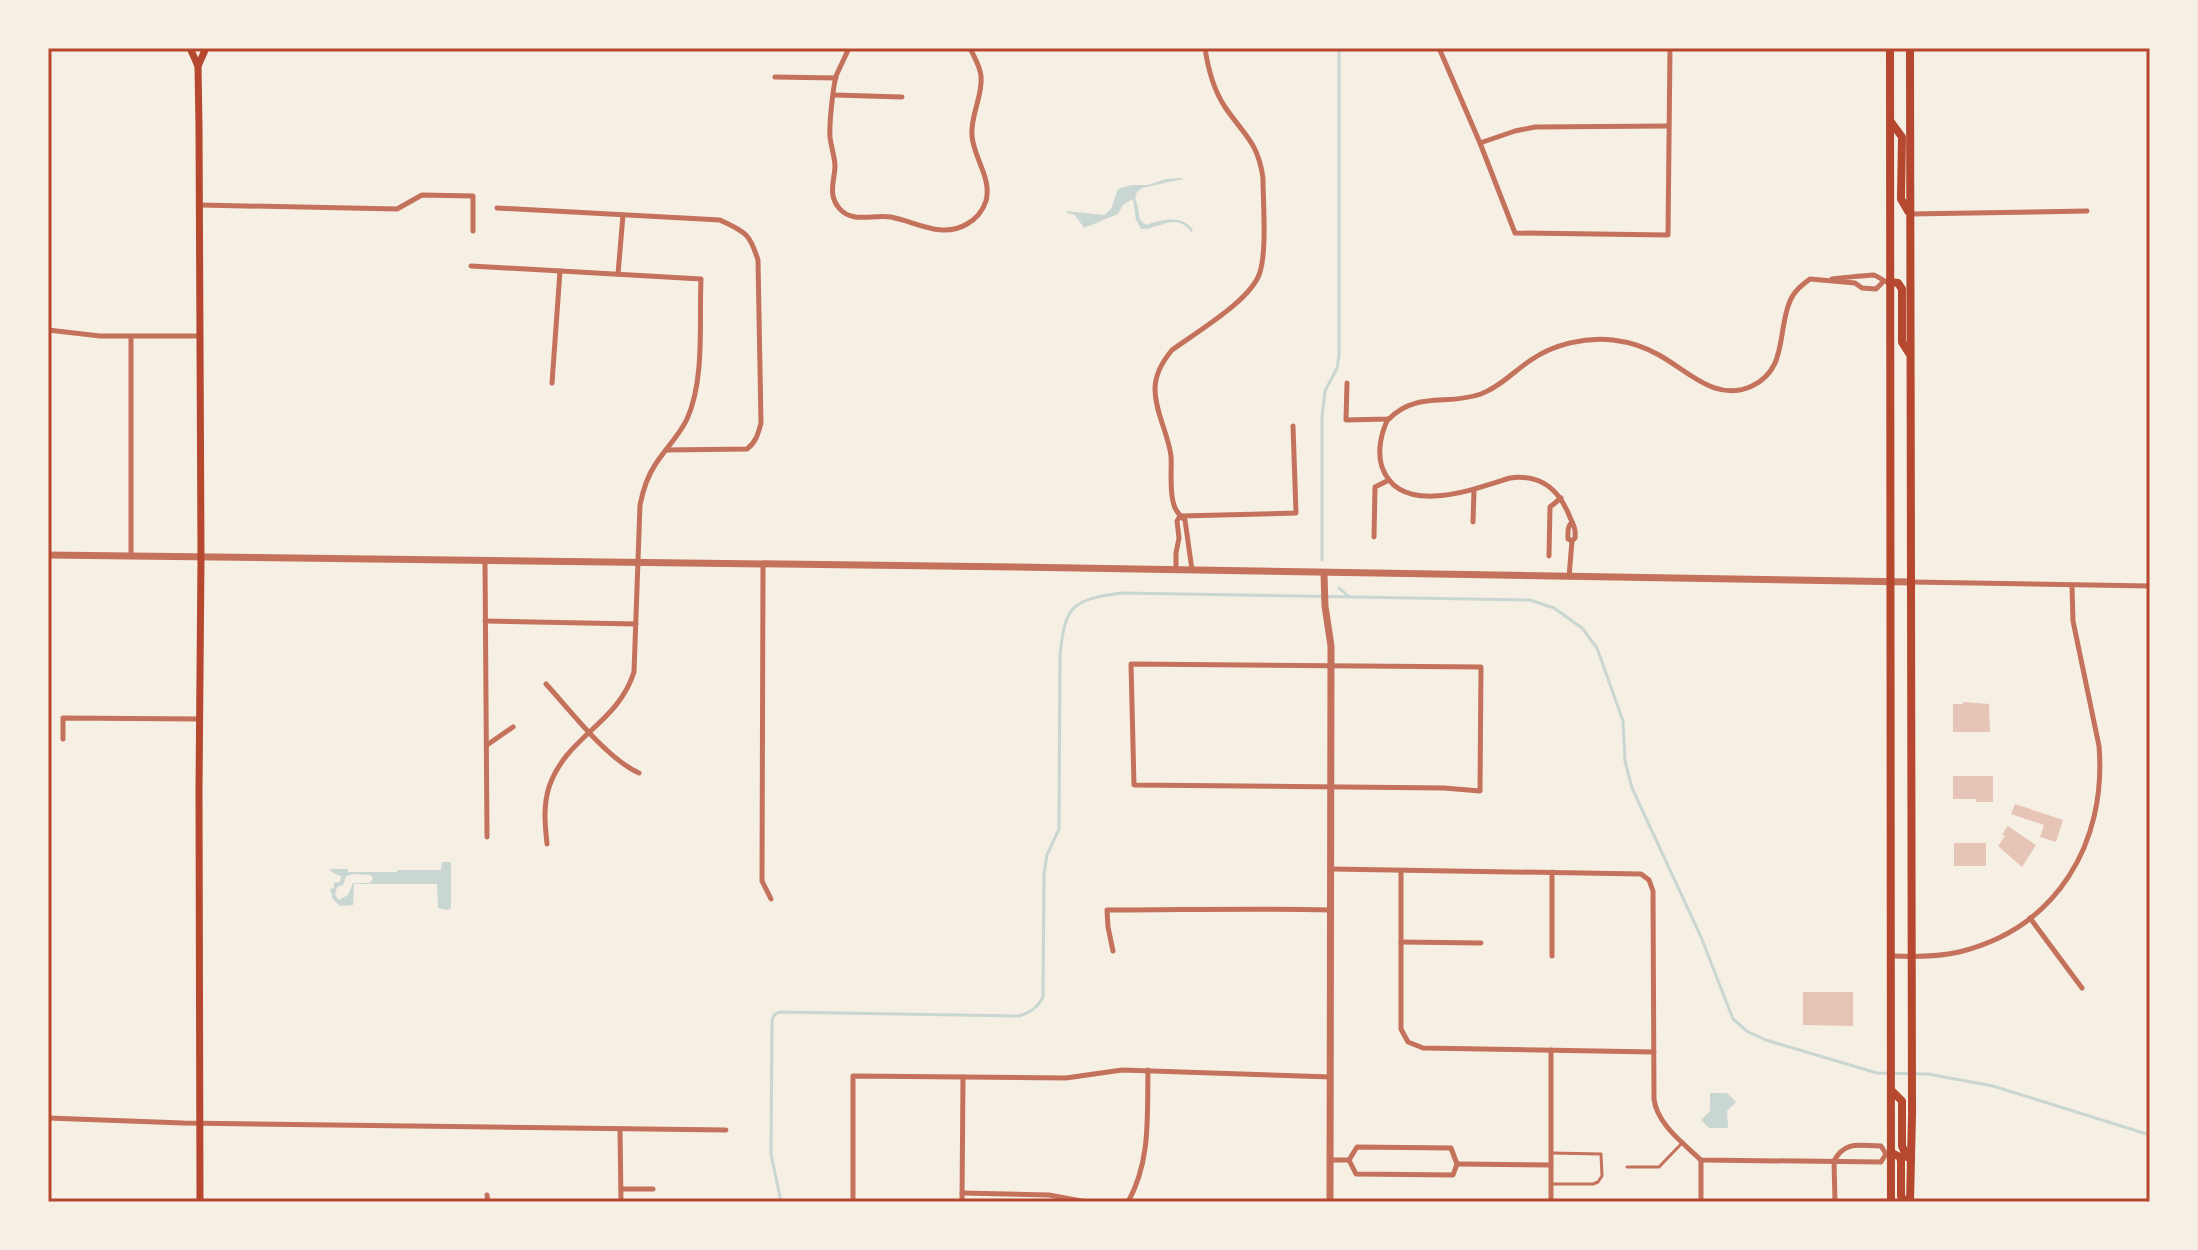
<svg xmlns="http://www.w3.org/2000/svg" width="2198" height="1250" viewBox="0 0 2198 1250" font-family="'PT Sans',sans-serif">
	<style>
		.water { fill: #c9d6d2; fill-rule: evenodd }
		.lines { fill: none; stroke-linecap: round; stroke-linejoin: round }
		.stream { stroke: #c9d6d2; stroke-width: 3 }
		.building { fill: #e6c5b7 }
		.service { stroke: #c5725c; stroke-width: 3 }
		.minor { stroke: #c5725c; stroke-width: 5 }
		.tertiary { stroke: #c5725c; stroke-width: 7 }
		.secondary { stroke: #b5482f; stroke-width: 7 }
		.primary { stroke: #b5482f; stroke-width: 8 }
		.neatline { fill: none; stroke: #b5482f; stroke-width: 3 }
	</style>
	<rect width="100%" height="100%" fill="#f6efe4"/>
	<g class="water">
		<path d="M1182,178L1183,179L1142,188L1137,192L1135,199C1141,209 1135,220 1147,225C1162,219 1183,215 1193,230L1191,232C1176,211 1159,230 1141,229L1136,220L1133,199L1123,205L1118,214L1084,228L1075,215L1067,213L1066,211L1104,215L1111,209L1118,189L1131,185H1148L1166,179Z"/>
		<path d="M442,862H451V908L447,910L438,908L437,884H354L353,905L340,906L333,899L330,889L334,888V883L340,882L341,876L333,873L329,869H348V872H397V870H441ZM355,874L370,875L373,878L370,883H353L348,895L339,900L335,895L337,887L343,885L346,876Z"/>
		<path d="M1710,1093H1727L1736,1102L1727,1111L1728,1128H1709L1701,1120L1710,1111Z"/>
	</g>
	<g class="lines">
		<g class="stream">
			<path d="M1322,560V416L1325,391L1337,368L1339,356V48"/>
			<path d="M1339,588L1348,596"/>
			<path d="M781,1202L771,1154L772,1021L774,1015L779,1012L1019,1016C1031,1012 1037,1008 1043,997L1044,873L1047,855L1059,829L1060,655C1065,605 1072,600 1121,593L1530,600L1554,608L1582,628L1597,648L1623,721L1625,761L1632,788L1701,937L1733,1019L1748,1032L1766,1040L1877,1073L1928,1074L1993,1086L2150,1135"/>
		</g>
	</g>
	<g class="building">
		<path d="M1963,702L1989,704L1990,732H1953V704H1963Z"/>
		<path d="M1953,776H1993V802H1976V799H1953Z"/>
		<path d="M2015,804L2063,820L2056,842L2040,837L2044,825L2011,814Z"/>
		<path d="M2008,826L2036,845L2022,867L1998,846L2005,836L2002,834Z"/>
		<rect x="1954" y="843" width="32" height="23"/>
		<path d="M1803,992H1853V1026L1803,1025Z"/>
	</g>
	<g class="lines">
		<g class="service">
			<path d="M1627,1167H1659L1683,1142"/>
			<path d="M1551,1184H1593L1598,1182L1602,1176L1601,1154L1551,1153"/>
		</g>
		<g class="minor">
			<path d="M849,48C845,57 840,67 836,76C833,88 829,124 830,137C831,147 835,157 835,167C834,182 828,195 839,208C852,224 873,214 891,217C917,222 942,239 967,224C976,219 983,210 986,201C992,178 974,159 972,136C970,115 983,97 981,76C980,66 974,57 970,48"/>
			<path d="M1439,48L1480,143L1515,233L1668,235L1670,48"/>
			<path d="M775,77L836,78"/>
			<path d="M834,95L902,97"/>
			<path d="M1480,143L1515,131L1535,127L1668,126"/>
			<path d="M200,205L397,209L422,195L473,196V231"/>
			<path d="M497,208L720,220C746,233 749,232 758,260L761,423C758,434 756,442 747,449L666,450"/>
			<path d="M1910,214L2087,211"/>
			<path d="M471,266L701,279C699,322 705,379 687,419C679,436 665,449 655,465C647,477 643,490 640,505L634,672C617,725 567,735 549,787C543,806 545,825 547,844"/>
			<path d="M618,274L623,215"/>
			<path d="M1832,279C1836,278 1872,275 1874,275C1879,277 1882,280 1887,282"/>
			<path d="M48,330L100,336H199"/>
			<path d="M552,383L560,271"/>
			<path d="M1347,383L1346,420L1389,419C1416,391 1447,406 1481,394C1500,387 1514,371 1531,360C1554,344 1585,337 1613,340C1629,342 1645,347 1659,355C1688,371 1716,403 1752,386C1788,369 1777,331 1790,301C1794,291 1802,285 1810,279L1855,283L1862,288L1876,289L1883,282"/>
			<path d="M1388,419C1381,433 1377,452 1382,467C1400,518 1475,489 1510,478C1540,474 1558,488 1569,515C1573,525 1576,527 1575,538L1572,541"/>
			<path d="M1181,516L1296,513L1293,426"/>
			<path d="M1473,522L1474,490"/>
			<path d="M1374,537L1375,487L1389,480"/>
			<path d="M131,556V337"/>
			<path d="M1549,556L1550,507L1561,498"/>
			<path d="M485,561L487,837"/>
			<path d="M763,565L762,881L771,899"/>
			<path d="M1176,570V553L1179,538L1177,521L1180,516"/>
			<path d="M1192,570L1185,520C1180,516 1176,512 1174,505C1169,491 1172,471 1171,456C1168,433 1155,412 1155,389C1155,374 1162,362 1172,350C1195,333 1252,300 1260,272C1267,249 1263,203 1263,178C1258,142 1244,135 1225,107C1213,89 1208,69 1205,48"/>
			<path d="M1569,577L1572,541L1568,539C1568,532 1567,527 1572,522"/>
			<path d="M1911,582L2150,586"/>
			<path d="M485,621L636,624"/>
			<path d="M1131,664L1481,667L1480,791L1444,788L1134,785Z"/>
			<path d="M546,684C571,711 606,758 639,773"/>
			<path d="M63,739V718L199,719"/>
			<path d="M487,745L513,727"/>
			<path d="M1331,869L1641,874L1649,880L1653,891L1654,1099C1657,1124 1683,1143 1701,1160L1881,1162L1886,1154"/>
			<path d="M1401,871V1029L1408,1042L1423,1048L1654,1052"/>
			<path d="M1552,872V956"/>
			<path d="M2030,918L2082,988"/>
			<path d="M1401,942L1481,943"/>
			<path d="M1113,951L1108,927L1107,910C1182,910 1256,908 1331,910"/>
			<path d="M1892,956C1914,957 1937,957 1959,952C2057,928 2107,843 2099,746L2073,621L2072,586"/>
			<path d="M48,1118L183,1123L726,1130"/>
			<path d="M620,1129L621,1202"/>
			<path d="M1357,1147L1451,1148L1457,1164L1453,1175L1356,1174L1349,1160Z"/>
			<path d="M1330,1160H1349"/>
			<path d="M1701,1160V1202"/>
			<path d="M1834,1161C1845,1140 1860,1146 1881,1146L1886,1154"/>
			<path d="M1834,1161L1835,1202"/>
			<path d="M1457,1164L1551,1165"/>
			<path d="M621,1189H653"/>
			<path d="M962,1193L1049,1195L1087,1202"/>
			<path d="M487,1195L488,1202"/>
			<path d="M853,1202V1076L1066,1078L1122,1070L1331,1077"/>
			<path d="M962,1202L963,1077"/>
			<path d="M1128,1202C1151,1161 1147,1116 1148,1070"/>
			<path d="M1551,1202V1050"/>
		</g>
		<g class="tertiary">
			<path d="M48,555L1016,567L1910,582"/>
			<path d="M1324,574L1325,606L1331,646L1330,1202"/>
		</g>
		<g class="secondary">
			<path d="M190,48L198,66L199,127L201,557L199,790L200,1202"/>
			<path d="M198,66L206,48"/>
		</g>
		<g class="primary">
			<path d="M1890,48L1891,1202"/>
			<path d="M1891,122L1902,137L1901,199L1908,211"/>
			<path d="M1890,282L1898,283L1902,289V342L1909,353"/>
			<path d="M1893,1092L1902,1101V1146L1907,1157L1911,1159"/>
			<path d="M1892,1153L1900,1157L1901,1161V1196L1905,1202"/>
			<path d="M1910,1202L1912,1114L1910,48"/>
		</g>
	</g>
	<rect width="2198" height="1250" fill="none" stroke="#f6efe4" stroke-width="100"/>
	<rect x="50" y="50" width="2098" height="1150" class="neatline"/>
</svg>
